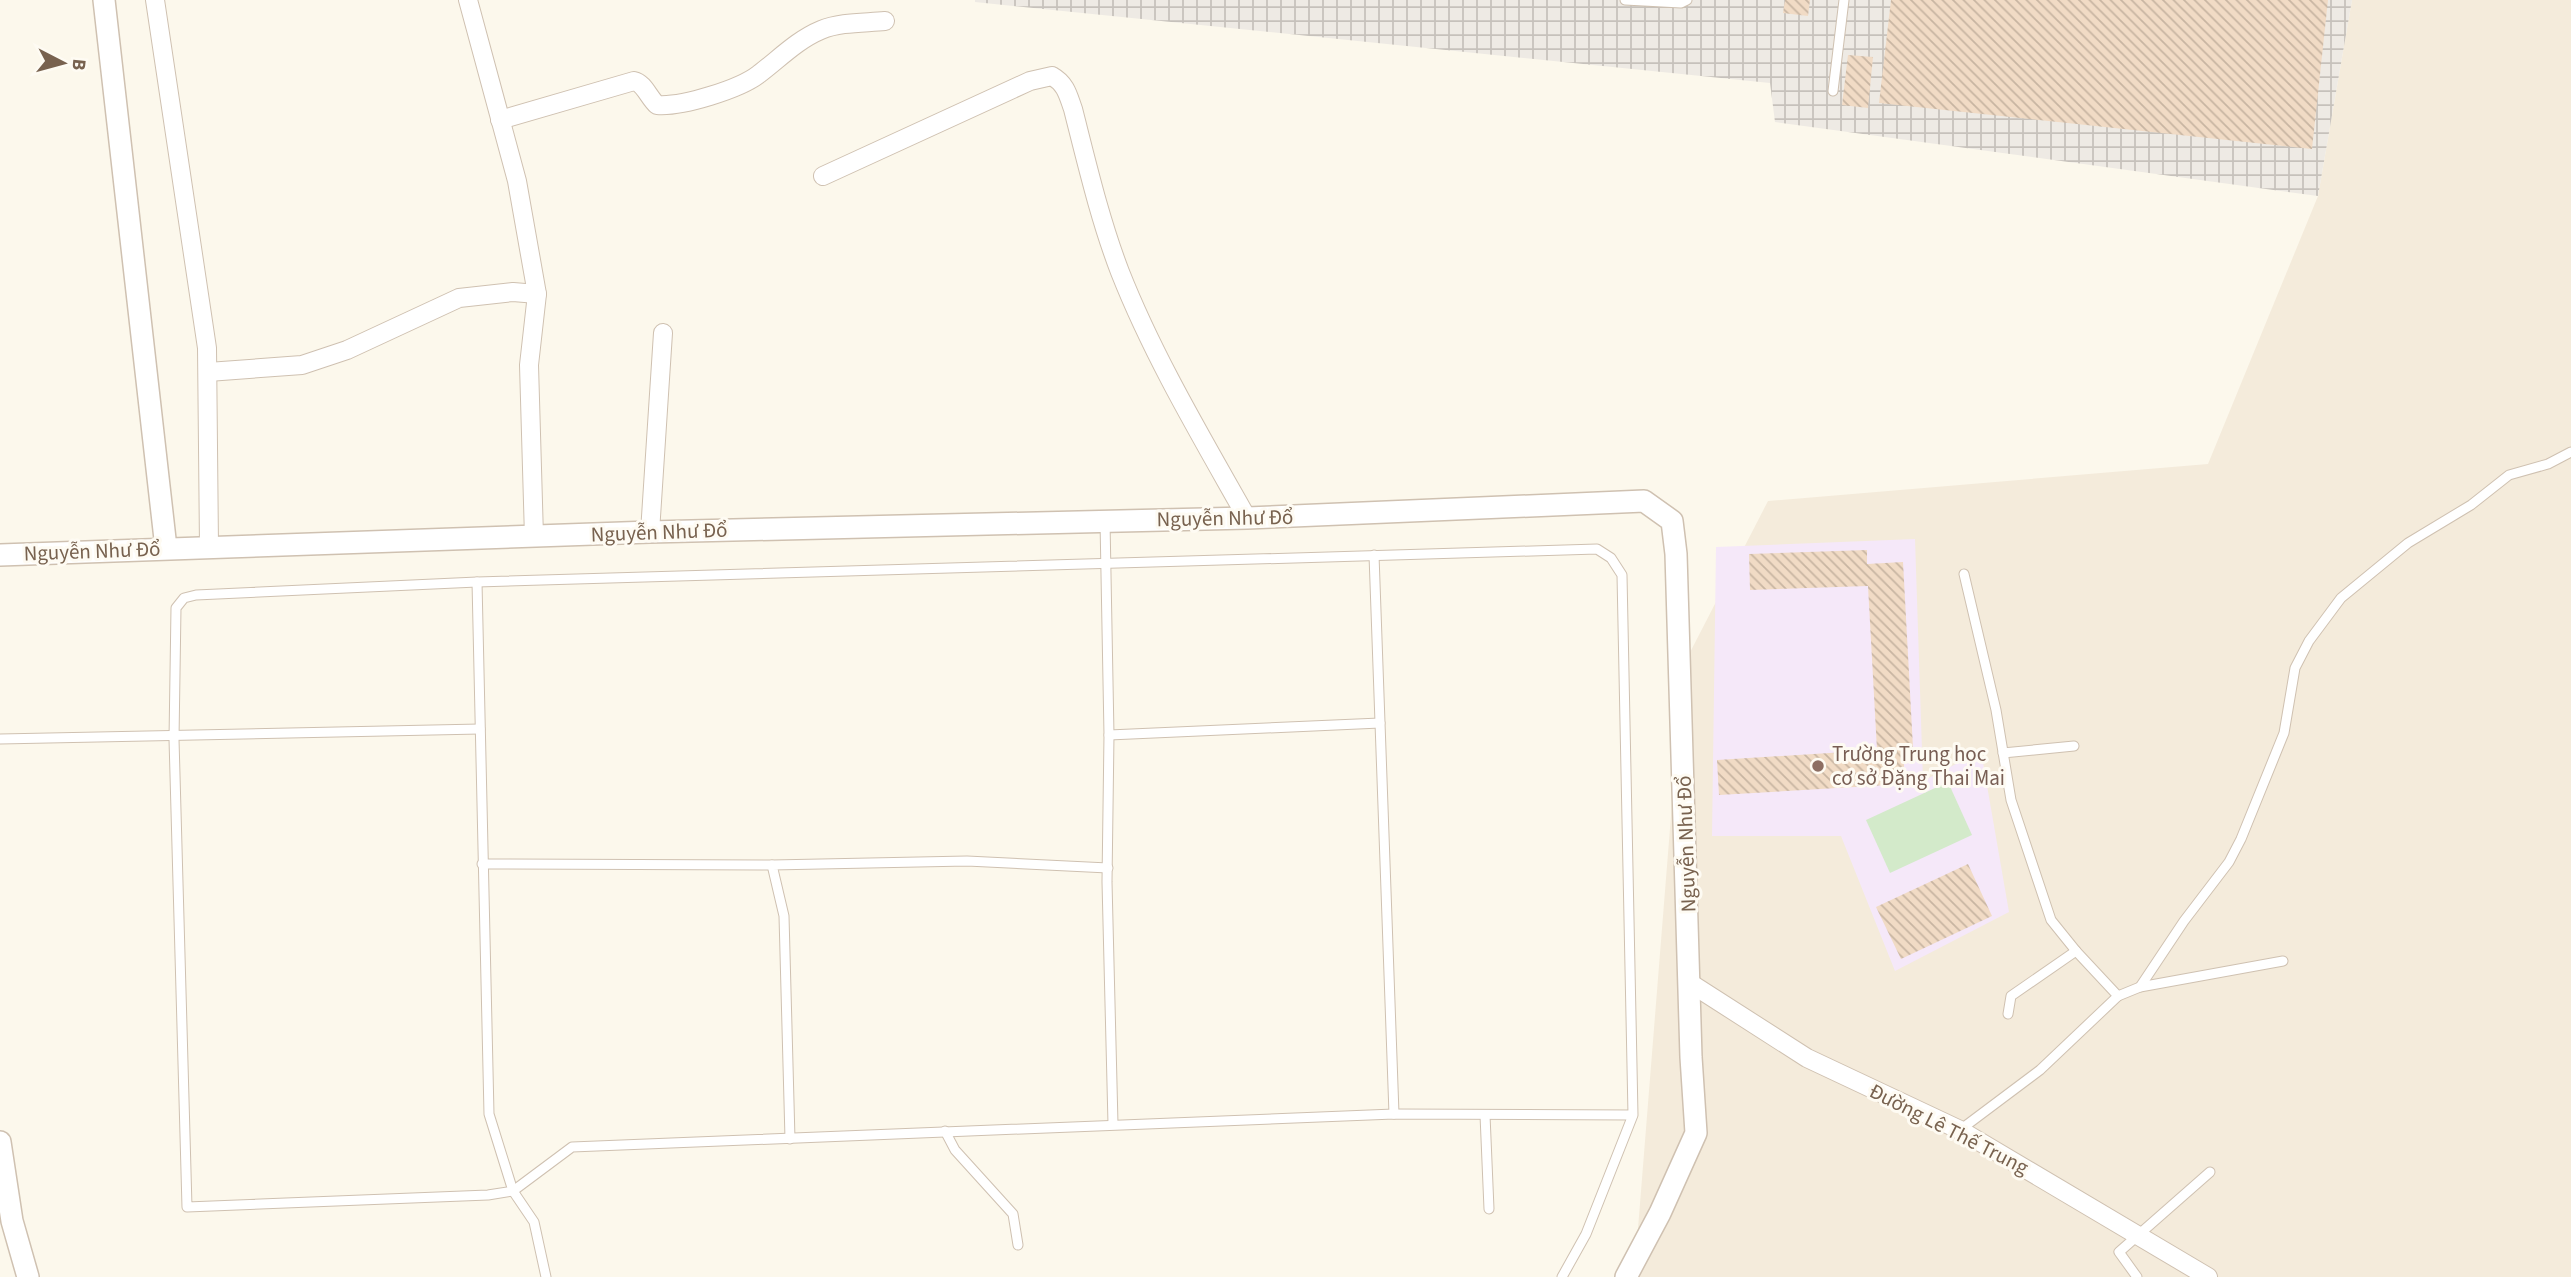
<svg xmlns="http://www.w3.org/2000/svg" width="2571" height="1277" viewBox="0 0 2571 1277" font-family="'Source Sans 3',sans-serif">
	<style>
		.residential { fill: #f4ebdb }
		.industrial { fill: url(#industrial-grid) }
		.education { fill: #f5e8f9 }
		.garden { fill: #d3eaca }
		.building { fill: url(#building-back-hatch) }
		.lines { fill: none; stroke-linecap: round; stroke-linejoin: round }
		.service-casing { stroke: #cfc1b1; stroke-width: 11 }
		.minor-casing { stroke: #cfc1b1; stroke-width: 20 }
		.tertiary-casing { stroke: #cfc1b1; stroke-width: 24 }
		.service { stroke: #fff; stroke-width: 9 }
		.minor { stroke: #fff; stroke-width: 18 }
		.tertiary { stroke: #fff; stroke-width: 21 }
		.education-dot { fill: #8d6e63; stroke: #fefbf3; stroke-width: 2.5 }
		.labels { text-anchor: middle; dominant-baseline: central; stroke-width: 6; stroke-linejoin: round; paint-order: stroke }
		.street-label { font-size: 21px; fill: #78624f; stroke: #fefbf3 }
		.education-label { font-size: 21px; fill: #785e54; stroke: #fefbf3; text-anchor: start }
	</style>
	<defs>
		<pattern id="industrial-grid" width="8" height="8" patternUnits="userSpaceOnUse" patternTransform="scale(1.75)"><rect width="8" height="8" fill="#eeeae4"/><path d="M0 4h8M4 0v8" fill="none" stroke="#c6c1bb"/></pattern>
		<pattern id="building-back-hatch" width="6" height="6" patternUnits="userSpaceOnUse" patternTransform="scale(1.75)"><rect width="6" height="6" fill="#f1dbc5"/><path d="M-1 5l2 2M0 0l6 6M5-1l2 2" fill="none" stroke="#c8b5a2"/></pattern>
	</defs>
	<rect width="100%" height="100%" fill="#fcf8ec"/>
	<path class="residential" d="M2352,0H2571V1277H1631L1635,1266L1683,666L1768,501L2208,464L2318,196Z"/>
	<path class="industrial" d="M975,0H2352L2318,196L1775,122L1770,83L975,2Z"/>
	<path class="education" d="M1915,539L1923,781L1981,751L2009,912L1895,971L1841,836H1712L1716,547Z"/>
	<path class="garden" d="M1948,782L1972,835L1890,873L1866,820Z"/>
	<g class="building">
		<path d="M1785,0H1810L1808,16L1783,13Z"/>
		<path d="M1891,0H2328L2312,149L1879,103Z"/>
		<path d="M1848,55L1873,57L1868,108L1842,105Z"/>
		<path d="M1867,550V564L1903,562L1913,748H1903L1905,784L1719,795L1717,760L1877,750L1868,586L1750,590L1749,554Z"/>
		<path d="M1968,864L1992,916L1901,959L1876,907Z"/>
	</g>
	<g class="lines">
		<defs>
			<g id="service">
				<path d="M1625,0L1681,3L1687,0"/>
				<path d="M1833,91L1844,0"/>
				<path d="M1105,521L1109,735L1107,882L1113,1124"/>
				<path d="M1374,555L1394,1114"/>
				<path d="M477,582L489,1114L513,1191L534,1222L546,1277"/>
				<path d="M1109,735L1380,723"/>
				<path d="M0,739L480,729"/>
				<path d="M2003,753L2074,746"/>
				<path d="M482,864L772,865"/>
				<path d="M2140,987L2184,921L2229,862L2241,839L2284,733L2295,668L2309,641L2341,598L2408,543L2471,505L2509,475L2548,464L2571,452"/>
				<path d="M2118,996L2140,987L2283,961"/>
				<path d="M2008,1014L2011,996L2076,951"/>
				<path d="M1485,1115L1489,1209"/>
				<path d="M1960,1130L2040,1070L2118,996L2076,951L2051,920L2011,800L1996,710L1964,574"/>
				<path d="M945,1131L955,1150L1013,1214L1018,1245"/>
				<path d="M790,1139L784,916L772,865L967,861L1108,868"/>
				<path d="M1562,1277L1586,1234L1633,1115L1622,575L1611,558L1597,549L477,582L196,595L184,598L176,608L174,739L187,1207L488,1195L513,1191L572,1147L1394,1114L1633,1115"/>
				<path d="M2137,1277L2119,1252L2210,1172"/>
			</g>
			<g id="minor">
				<path d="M155,0L207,348L209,546"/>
				<path d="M468,0L517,181L537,294L529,365L534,537"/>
				<path d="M500,120L634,81C644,83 649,98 657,105C682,107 740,89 759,74C779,59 797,40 821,30C840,22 864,23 885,21"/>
				<path d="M823,176L1030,81L1052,76C1066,84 1068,95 1073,109C1087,164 1100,220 1120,272C1154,358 1202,438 1247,518"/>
				<path d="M208,372L302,365L347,350L459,298L513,292L537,294"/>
				<path d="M650,532L663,333"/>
				<path d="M1690,983L1807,1058L1960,1130L2208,1277"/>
			</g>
			<g id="tertiary">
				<path d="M104,0L166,548"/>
				<path d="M0,555L650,532L1247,518L1644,501L1672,521L1676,554L1691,1057L1696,1133L1660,1213L1626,1277"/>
				<path d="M0,1142L12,1221L28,1277"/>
			</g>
		</defs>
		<use href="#service" class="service-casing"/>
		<use href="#minor" class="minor-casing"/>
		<use href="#tertiary" class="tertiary-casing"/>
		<use href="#service" class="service"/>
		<use href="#minor" class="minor"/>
		<use href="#tertiary" class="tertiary"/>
	</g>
	<circle class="education-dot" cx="1818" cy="766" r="7"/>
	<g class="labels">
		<g class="street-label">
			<text transform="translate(1225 518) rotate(-1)">Nguyễn Như Đổ</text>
			<text transform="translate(659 532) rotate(-2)">Nguyễn Như Đổ</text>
			<text transform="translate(92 551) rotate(-2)">Nguyễn Như Đổ</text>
			<text transform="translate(1686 844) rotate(-92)">Nguyễn Như Đổ</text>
			<text transform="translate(1949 1129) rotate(27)">Đường Lê Thế Trung</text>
		</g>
		<g class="education-label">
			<text x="1832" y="754">Trường Trung học<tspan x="1832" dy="24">cơ sở Đặng Thai Mai</tspan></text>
		</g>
	</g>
	<g transform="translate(63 63) rotate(96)" stroke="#fefbf3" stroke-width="5" paint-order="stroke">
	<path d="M0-5L12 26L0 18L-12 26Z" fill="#78624f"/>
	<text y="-10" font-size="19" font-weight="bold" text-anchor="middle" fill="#78624f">B</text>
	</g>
</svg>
